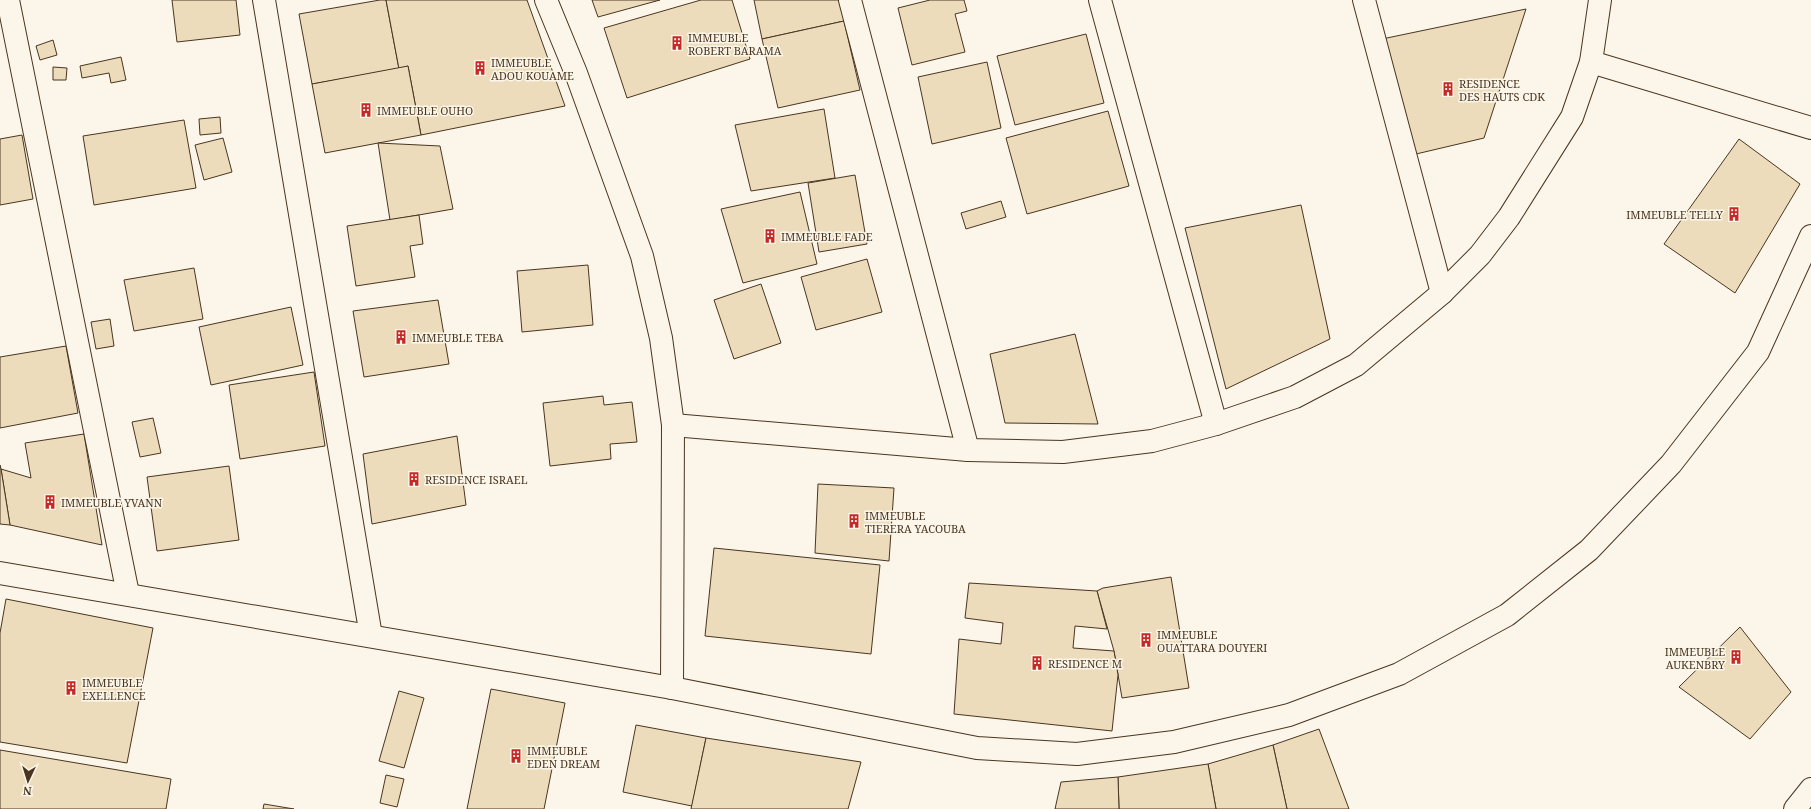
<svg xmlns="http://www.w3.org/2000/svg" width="1811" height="809" viewBox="0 0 1811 809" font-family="'Noto Serif',serif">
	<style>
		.building { fill: #ecdcbc; stroke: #4a3520 }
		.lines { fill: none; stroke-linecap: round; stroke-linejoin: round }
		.minor-casing { stroke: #4a3520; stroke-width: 24 }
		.minor { stroke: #fbf6e9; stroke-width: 22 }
		.labels { text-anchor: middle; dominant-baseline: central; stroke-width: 3; stroke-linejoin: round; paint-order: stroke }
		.poi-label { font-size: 11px; fill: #4a3520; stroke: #fbf6e9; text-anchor: start }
	</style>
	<rect width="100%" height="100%" fill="#fbf6e9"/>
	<g class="building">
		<path d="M172,0H236L240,35L177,42Z"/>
		<path d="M380,0H386L399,69L312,84L299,14Z"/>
		<path d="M386,0H527L565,106L421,135L408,66L399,69Z"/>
		<path d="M592,0H660L598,17Z"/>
		<path d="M701,0H732L750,59L627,98L604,28Z"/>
		<path d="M754,0H840L844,21L762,39Z"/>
		<path d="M930,0H964L967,11L955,14L965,52L912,65L898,8Z"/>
		<path d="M1526,9L1484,138L1416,154L1382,39Z"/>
		<path d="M844,21L860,90L778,108L762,39Z"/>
		<path d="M1086,34L1104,103L1015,125L997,56Z"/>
		<path d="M53,40L57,55L40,60L36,46Z"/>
		<path d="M121,57L126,80L111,83L109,73L82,78L80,66Z"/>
		<path d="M987,62L1001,128L932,144L918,77Z"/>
		<path d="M408,66L421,135L325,153L312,84Z"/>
		<path d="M53,67L67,68L66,80H53Z"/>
		<path d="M824,109L835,178L751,191L735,125Z"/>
		<path d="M1108,111L1129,186L1027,214L1006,138Z"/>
		<path d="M220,117L221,133L200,135L199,119Z"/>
		<path d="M184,120L196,188L94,205L83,136Z"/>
		<path d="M22,135L33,199L0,205V139Z"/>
		<path d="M223,138L232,172L204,180L195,145Z"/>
		<path d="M1739,139L1800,184L1735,293L1664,244Z"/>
		<path d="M378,143L440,146L453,209L390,220Z"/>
		<path d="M855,175L867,244L819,252L808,183Z"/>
		<path d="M800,192L817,264L743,283L721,209Z"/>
		<path d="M1001,201L1006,217L966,229L961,213Z"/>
		<path d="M1301,205L1330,339L1226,389L1185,228Z"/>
		<path d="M419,215L423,244L410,246L415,277L356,286L347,226Z"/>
		<path d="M867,259L882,312L816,330L801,277Z"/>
		<path d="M588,265L593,325L522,332L517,271Z"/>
		<path d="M194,268L203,319L134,331L124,280Z"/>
		<path d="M761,284L781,343L734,359L714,300Z"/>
		<path d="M438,300L449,364L364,377L353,311Z"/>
		<path d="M291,307L303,365L211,385L199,327Z"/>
		<path d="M110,319L114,346L96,349L91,322Z"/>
		<path d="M1075,334L1098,424L1005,423L990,354Z"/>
		<path d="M66,346L78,413L0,428V357Z"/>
		<path d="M314,372L325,446L240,459L229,385Z"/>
		<path d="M603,396L604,405L632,402L637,442L610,444L611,459L550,466L543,403Z"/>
		<path d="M153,418L161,453L140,457L132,422Z"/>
		<path d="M84,434L102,545L10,525L1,469L31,478L25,443Z"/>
		<path d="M457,436L466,505L372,524L363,454Z"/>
		<path d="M0,465L1,469L10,525L0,524Z"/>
		<path d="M229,466L239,540L157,551L147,477Z"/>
		<path d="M818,484L894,488L889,561L815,553Z"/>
		<path d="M714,548L880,565L871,654L705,636Z"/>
		<path d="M1171,577L1189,688L1122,698L1114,651L1097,591L1103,588Z"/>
		<path d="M969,583L1097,591L1107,629L1075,626L1073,648L1114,651L1118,675L1112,731L954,714L959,639L1001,644L1003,623L965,618Z"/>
		<path d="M6,599L153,628L127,763L0,742V633Z"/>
		<path d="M1740,627L1791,692L1750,739L1679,687Z"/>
		<path d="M491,689L565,703L544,809H467Z"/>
		<path d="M399,691L424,698L404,768L379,761Z"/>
		<path d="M636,725L706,738L692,806L623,792Z"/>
		<path d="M1319,729L1349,809H1287L1273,745Z"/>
		<path d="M706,738L861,762L848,809H691Z"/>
		<path d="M1273,745L1287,809H1216L1208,764Z"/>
		<path d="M0,750L171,779L166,809H0Z"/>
		<path d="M1208,764L1216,809H1119L1118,777Z"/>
		<path d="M386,775L404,779L397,807L380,803Z"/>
		<path d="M1118,777L1119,809H1055L1061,782Z"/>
		<path d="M264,804L294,809H263Z"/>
	</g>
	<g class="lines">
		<defs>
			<g id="minor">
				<path d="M8,0L128,594"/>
				<path d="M264,0L371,636"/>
				<path d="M546,0L576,73L642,256L661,338L673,425L672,688"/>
				<path d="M850,0L968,450"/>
				<path d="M1100,0L1216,424"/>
				<path d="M1364,0L1442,293"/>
				<path d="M1591,62L1811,128"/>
				<path d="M673,425L968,450L1063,452L1152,441L1216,424L1295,397L1356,365L1442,293L1480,255L1509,217L1572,117L1591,62L1600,0"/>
				<path d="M0,573L672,688L977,748L1077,754L1174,742L1289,715L1399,674L1507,615L1589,550L1671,464L1758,352L1811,236"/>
				<path d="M1795,809L1811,789"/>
			</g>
		</defs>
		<use href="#minor" class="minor-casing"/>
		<use href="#minor" class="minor"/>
	</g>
	<defs>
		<symbol id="building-bare" viewBox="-9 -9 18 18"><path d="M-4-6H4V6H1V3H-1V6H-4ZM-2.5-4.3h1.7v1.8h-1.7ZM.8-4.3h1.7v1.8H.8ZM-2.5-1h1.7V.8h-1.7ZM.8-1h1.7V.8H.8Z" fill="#c62828" stroke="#fbf6e9" stroke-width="2.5" paint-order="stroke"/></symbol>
	</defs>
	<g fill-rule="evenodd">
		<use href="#building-bare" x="667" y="33" width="20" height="20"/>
		<use href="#building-bare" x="470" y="58" width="20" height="20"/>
		<use href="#building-bare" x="1438" y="79" width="20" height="20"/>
		<use href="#building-bare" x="356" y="100" width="20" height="20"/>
		<use href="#building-bare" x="1724" y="204" width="20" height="20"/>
		<use href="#building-bare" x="760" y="226" width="20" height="20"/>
		<use href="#building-bare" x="391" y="327" width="20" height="20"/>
		<use href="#building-bare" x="404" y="469" width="20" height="20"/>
		<use href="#building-bare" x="40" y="492" width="20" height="20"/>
		<use href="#building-bare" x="844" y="511" width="20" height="20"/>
		<use href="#building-bare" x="1136" y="630" width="20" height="20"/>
		<use href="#building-bare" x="1726" y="647" width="20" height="20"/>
		<use href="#building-bare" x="1027" y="653" width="20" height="20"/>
		<use href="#building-bare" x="61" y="678" width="20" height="20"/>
		<use href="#building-bare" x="506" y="746" width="20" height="20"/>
	</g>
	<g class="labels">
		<g class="poi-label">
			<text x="688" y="37">IMMEUBLE<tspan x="688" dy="13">ROBERT BARAMA</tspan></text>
			<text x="491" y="62">IMMEUBLE<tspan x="491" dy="13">ADOU KOUAME</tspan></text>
			<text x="1459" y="83">RESIDENCE<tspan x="1459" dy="13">DES HAUTS CDK</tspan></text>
			<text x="377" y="110">IMMEUBLE OUHO</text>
			<text x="1723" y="214" text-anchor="end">IMMEUBLE TELLY</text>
			<text x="781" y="236">IMMEUBLE FADE</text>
			<text x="412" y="337">IMMEUBLE TEBA</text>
			<text x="425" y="479">RESIDENCE ISRAEL</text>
			<text x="61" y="502">IMMEUBLE YVANN</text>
			<text x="865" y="515">IMMEUBLE<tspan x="865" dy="13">TIERERA YACOUBA</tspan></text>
			<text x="1157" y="634">IMMEUBLE<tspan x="1157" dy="13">OUATTARA DOUYERI</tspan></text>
			<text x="1725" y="651" text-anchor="end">IMMEUBLE<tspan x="1725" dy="13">AUKENBRY</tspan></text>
			<text x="1048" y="663">RESIDENCE M</text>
			<text x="82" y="682">IMMEUBLE<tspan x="82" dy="13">EXELLENCE</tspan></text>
			<text x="527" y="750">IMMEUBLE<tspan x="527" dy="13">EDEN DREAM</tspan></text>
		</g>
	</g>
	<g transform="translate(28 781) rotate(184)" stroke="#fbf6e9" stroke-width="3" paint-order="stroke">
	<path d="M0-3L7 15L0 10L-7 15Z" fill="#4a3520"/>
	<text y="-6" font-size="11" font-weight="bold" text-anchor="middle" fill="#4a3520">N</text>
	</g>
</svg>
